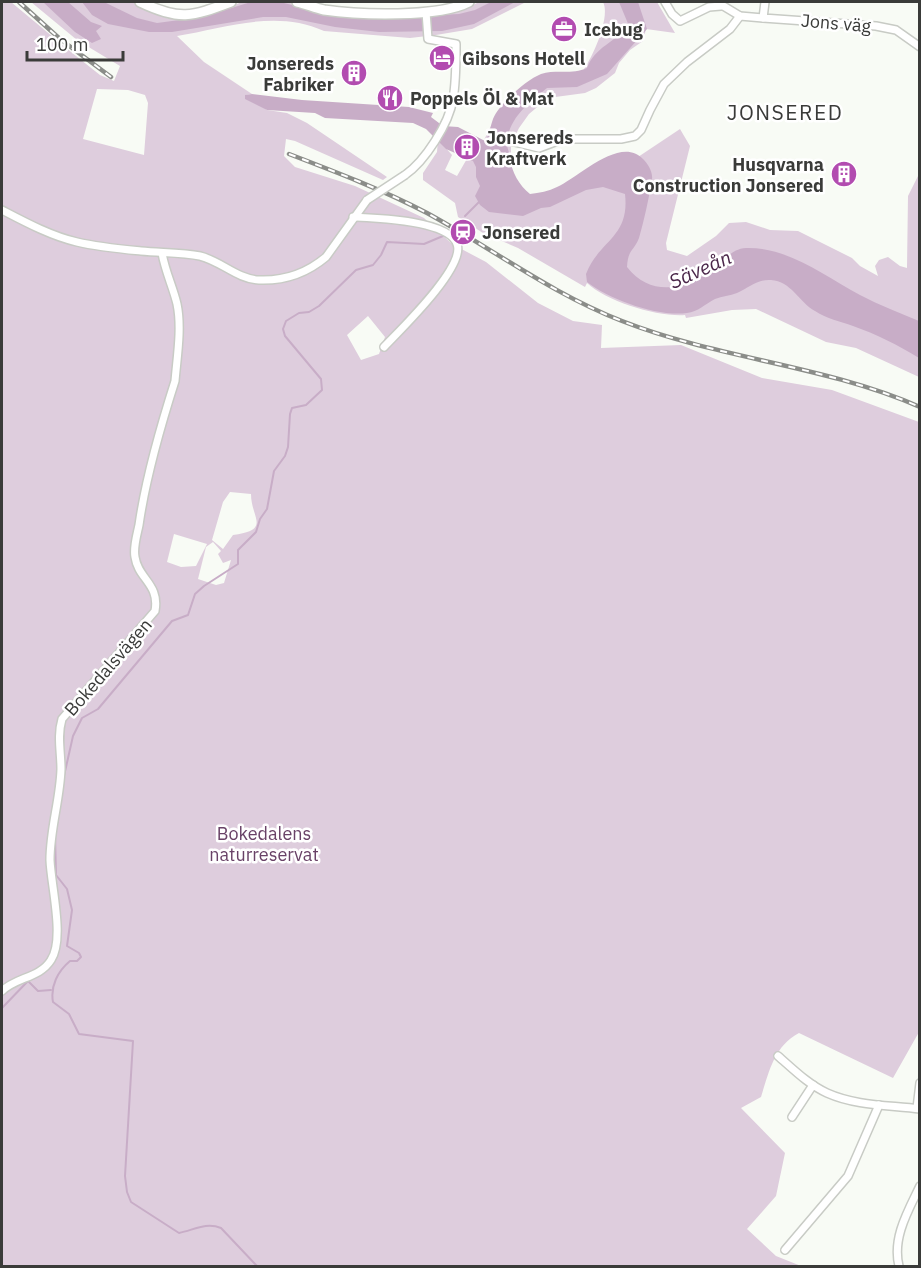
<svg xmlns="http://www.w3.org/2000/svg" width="921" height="1268" viewBox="0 0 921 1268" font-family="'IBM Plex Sans',sans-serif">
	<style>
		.green { fill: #decddd; fill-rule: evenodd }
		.water { fill: #c8adc7 }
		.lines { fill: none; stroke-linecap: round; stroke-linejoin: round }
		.stream { stroke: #c8adc7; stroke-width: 2 }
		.minor-casing { stroke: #c8cbc5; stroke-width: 10 }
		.tertiary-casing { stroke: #c8cbc5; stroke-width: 12 }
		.minor { stroke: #fff; stroke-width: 7 }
		.tertiary { stroke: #fff; stroke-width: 9 }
		.rail-casing { stroke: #8b8d89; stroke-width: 4.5 }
		.rail { stroke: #fff; stroke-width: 2; stroke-dasharray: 7; stroke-linecap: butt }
		.minor-bridge-casing { stroke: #c8cbc5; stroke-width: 10; stroke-linecap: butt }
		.minor-bridge { stroke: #fff; stroke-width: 7 }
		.labels { text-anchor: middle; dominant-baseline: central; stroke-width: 5; stroke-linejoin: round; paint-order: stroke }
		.street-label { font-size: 18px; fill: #3a3b39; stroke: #fff }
		.poi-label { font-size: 18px; font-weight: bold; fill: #3a3b39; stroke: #fff; text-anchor: start }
		.park-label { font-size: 18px; fill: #694267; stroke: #fff }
		.water-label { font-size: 20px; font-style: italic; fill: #4a2649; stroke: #fff }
		.quarter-label { font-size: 21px; letter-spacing: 1.5px; fill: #3a3b39; stroke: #fff }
	</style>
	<rect width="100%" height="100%" fill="#f8fbf5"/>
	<g class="green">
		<path d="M2,2H11L71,52L100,75L114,81L120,66L77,40L31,2H136L166,18L178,20L211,14L242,2H287L325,14L437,17L461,11L479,2H526L472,29L436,35L410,38L324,31C276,9 225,28 177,36L204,62L252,94L246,95L267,110L287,113L307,123L387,177L383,180L295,141L286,139L284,156L295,167L355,186L424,218L452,244L486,262L538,303L573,321L602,325L601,348L681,345L762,378L832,390L919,422V1032L893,1078L799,1033C774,1046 769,1072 761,1097L741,1108L785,1153L776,1196L747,1229L776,1256L801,1266H2ZM97,89L128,90L145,95L148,103L144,155L83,139ZM368,316L385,337L379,354L361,360L347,335ZM230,492L251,494C251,518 272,530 233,535L223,549L212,540L223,502ZM174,534L207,544L196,566L181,567L167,562ZM213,542L221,551L218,554L223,563L231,560L224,583L216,585L198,579L206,547Z"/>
		<path d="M603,2H657L675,33L646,29L643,41L630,50L619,63L615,73L596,88L585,93L548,98L529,114L519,128L511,144V169L517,189L536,200L638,157L680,129L690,146L666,243L667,250L687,256L716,236L729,223L746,222L770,230L798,231L852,258L860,266L878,276L875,266L879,260L888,257L900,266L907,268L908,196L919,174V377L856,348L826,342L756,309L732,310L686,318L685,315C658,317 607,302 587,283L585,287L518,248L483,233L458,217L455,203L423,180V173L437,152L438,139L452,155L445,170L457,176L468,157L474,160L491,126L508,101L582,72C592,59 611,17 603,2Z"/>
	</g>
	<g class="water">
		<path d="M43,2H68L91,22L102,26L96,31L101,39L92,43L75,32Z"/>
		<path d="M82,2H104L137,18L157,23L202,17L251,2H280L320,12L419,16L459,14L475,10L491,2H515L474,24L442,31L379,32L335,27L286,17H263L172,32H149L108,24L92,15Z"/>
		<path d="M619,2H638L647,29L607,74L577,87L547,88C529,103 508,118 507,144C507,149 510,153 510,158C512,173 519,185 530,194C539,193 549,191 557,187C578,178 620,135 643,159C648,164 653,172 652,179C649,198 644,221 639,238C634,251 628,249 627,267C650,297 685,290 713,270C724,262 730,249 746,248C789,247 824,276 860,295C879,305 900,313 919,321V358C898,345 876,334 853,326C840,321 827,319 815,311C799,302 791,281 771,280C757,279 749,288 737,293C730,296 722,296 715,299C705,304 698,312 687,313C658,317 610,300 587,282L586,274C599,240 630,238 625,194L603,187L586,190L550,207L541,208L523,216L489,212L480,205L475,196L480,186L476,177V167L473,161L446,149L426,129L413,123L325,118L315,113L267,110L245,99V95L252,94L302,100L409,107L433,113L431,117L443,126L458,127L485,141C490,134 490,127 493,119C499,104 526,80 541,74C556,69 572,75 587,68C595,47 615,42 629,26Z"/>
	</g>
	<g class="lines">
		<g class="stream">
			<path d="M465,216L480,201"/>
			<path d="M64,776L73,736L82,718L98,709L172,621L188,615L195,594L204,586L238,564V550L256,532L260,519L267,509L274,471L285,456L288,447L290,414L292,408L306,405L322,390L321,379L285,336L283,329L286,321L299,313L309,312L319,306L356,270L373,265L381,255L387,242L424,244L443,236"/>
			<path d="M58,818L55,836L56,875L67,889L72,910L67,946L79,953L81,957L77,961H70C58,971 50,986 53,1002L69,1014L79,1034L133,1041L125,1176L127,1192L131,1202L179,1233C194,1230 206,1222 221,1228L257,1266H260"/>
			<path d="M2,1008L28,981L38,991L51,990"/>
		</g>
		<defs>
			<g id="minor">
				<path d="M665,2L672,14L680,21L709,7L721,6"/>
				<path d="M765,2L763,18L876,26L896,30L920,47"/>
				<path d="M720,4L740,16L763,18"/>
				<path d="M510,141L539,148L563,139H621L635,136L641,130L650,110L664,84L687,62L730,29L740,16"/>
				<path d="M405,175C425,161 449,124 453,99C456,83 456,64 456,47V44L428,39L426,12"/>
				<path d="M2,210C25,222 51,236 77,242C98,247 120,249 141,251C160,253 182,252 200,256C221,261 237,279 259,280C284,281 307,273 326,257L367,200"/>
				<path d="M353,217C376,218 448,220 457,244C466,267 399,331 384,347"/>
				<path d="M2,991C16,977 40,978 51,960C65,939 51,886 50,860C50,829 60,800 61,769C61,752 57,736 62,719L155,611C160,584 138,579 135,557C133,547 137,535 139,525C146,476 160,428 175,381C177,357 182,328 177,304C173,287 165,271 162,253"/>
				<path d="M778,1056C793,1069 809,1085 827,1093C856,1106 889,1105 920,1109"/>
				<path d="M917,1108L920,1083"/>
				<path d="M792,1117L813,1085"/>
				<path d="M785,1250L848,1176L879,1105"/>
				<path d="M899,1266C892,1238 908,1211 920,1186"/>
			</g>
			<g id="tertiary">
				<path d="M140,2C180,21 191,17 231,2"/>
				<path d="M297,2C306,4 315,8 324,10C359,15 438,18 469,2"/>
			</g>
		</defs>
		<use href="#minor" class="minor-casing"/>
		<use href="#tertiary" class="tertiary-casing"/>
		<use href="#minor" class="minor"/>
		<use href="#tertiary" class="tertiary"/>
		<defs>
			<g id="rail">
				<path d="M19,2L60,39L111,77"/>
				<path d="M289,154C336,172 383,190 427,213C493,249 552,294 622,321C719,359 824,365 920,407"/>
			</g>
		</defs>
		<use href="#rail" class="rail-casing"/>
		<use href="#rail" class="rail"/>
		<defs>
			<path id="minor-bridge" d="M367,200L405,175"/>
		</defs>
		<use href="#minor-bridge" class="minor-bridge-casing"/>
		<use href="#minor-bridge" class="minor-bridge"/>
	</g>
	<defs>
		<symbol id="office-disc" viewBox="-11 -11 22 22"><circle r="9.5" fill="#b24cb0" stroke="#fff"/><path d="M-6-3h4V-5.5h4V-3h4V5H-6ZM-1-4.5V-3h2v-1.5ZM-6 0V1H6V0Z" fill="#fff"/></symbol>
		<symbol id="hotel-disc" viewBox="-11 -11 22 22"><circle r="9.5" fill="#b24cb0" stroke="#fff"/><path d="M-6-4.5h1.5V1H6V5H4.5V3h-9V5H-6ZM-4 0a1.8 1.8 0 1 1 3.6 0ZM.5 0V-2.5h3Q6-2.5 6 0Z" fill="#fff"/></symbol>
		<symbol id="building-disc" viewBox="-11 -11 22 22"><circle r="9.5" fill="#b24cb0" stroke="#fff"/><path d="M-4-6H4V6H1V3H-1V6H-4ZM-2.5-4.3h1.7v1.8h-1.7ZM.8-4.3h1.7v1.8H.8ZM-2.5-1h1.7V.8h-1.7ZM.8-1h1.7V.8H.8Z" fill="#fff"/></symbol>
		<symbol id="restaurant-disc" viewBox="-11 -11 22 22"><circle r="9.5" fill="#b24cb0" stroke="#fff"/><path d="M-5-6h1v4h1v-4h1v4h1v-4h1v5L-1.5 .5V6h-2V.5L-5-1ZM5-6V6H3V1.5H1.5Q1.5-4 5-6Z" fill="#fff"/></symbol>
		<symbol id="station-disc" viewBox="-11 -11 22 22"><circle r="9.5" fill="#b24cb0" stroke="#fff"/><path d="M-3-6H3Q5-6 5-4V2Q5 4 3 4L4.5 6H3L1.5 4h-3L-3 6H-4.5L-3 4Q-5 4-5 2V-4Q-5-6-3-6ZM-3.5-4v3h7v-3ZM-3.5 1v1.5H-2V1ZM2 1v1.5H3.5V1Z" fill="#fff"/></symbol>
	</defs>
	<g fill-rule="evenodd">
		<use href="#office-disc" x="549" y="14" width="30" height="30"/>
		<use href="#hotel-disc" x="427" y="43" width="30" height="30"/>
		<use href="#building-disc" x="339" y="58" width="30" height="30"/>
		<use href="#restaurant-disc" x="375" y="83" width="30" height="30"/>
		<use href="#building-disc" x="452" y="132" width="30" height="30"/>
		<use href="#building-disc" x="829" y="159" width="30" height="30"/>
		<use href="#station-disc" x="448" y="217" width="30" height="30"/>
	</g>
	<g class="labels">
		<g class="street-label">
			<text transform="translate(836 23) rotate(5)">Jons väg</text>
			<text transform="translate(108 667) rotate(-49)">Bokedalsvägen</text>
		</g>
		<g class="poi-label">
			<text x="584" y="29">Icebug</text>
			<text x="462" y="58">Gibsons Hotell</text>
			<text x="334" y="63" text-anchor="end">Jonsereds<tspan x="334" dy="21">Fabriker</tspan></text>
			<text x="410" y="98">Poppels Öl &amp; Mat</text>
			<text x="486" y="137">Jonsereds<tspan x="486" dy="21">Kraftverk</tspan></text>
			<text x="824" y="164" text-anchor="end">Husqvarna<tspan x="824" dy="21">Construction Jonsered</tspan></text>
			<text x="482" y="232">Jonsered</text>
		</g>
		<g class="park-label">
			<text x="264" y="833">Bokedalens<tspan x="264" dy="21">naturreservat</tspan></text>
		</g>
		<g class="water-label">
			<text transform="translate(700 269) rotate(-24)">Säveån</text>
		</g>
		<g class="quarter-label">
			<text x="785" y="112">JONSERED</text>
		</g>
	</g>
	<rect width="921" height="1268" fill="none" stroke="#3a3b39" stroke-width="6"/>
	<path d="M27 51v9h96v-9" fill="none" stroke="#3a3b39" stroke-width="3"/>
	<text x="36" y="51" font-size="18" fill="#3a3b39" stroke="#ffffff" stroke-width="4.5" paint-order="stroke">100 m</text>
</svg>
